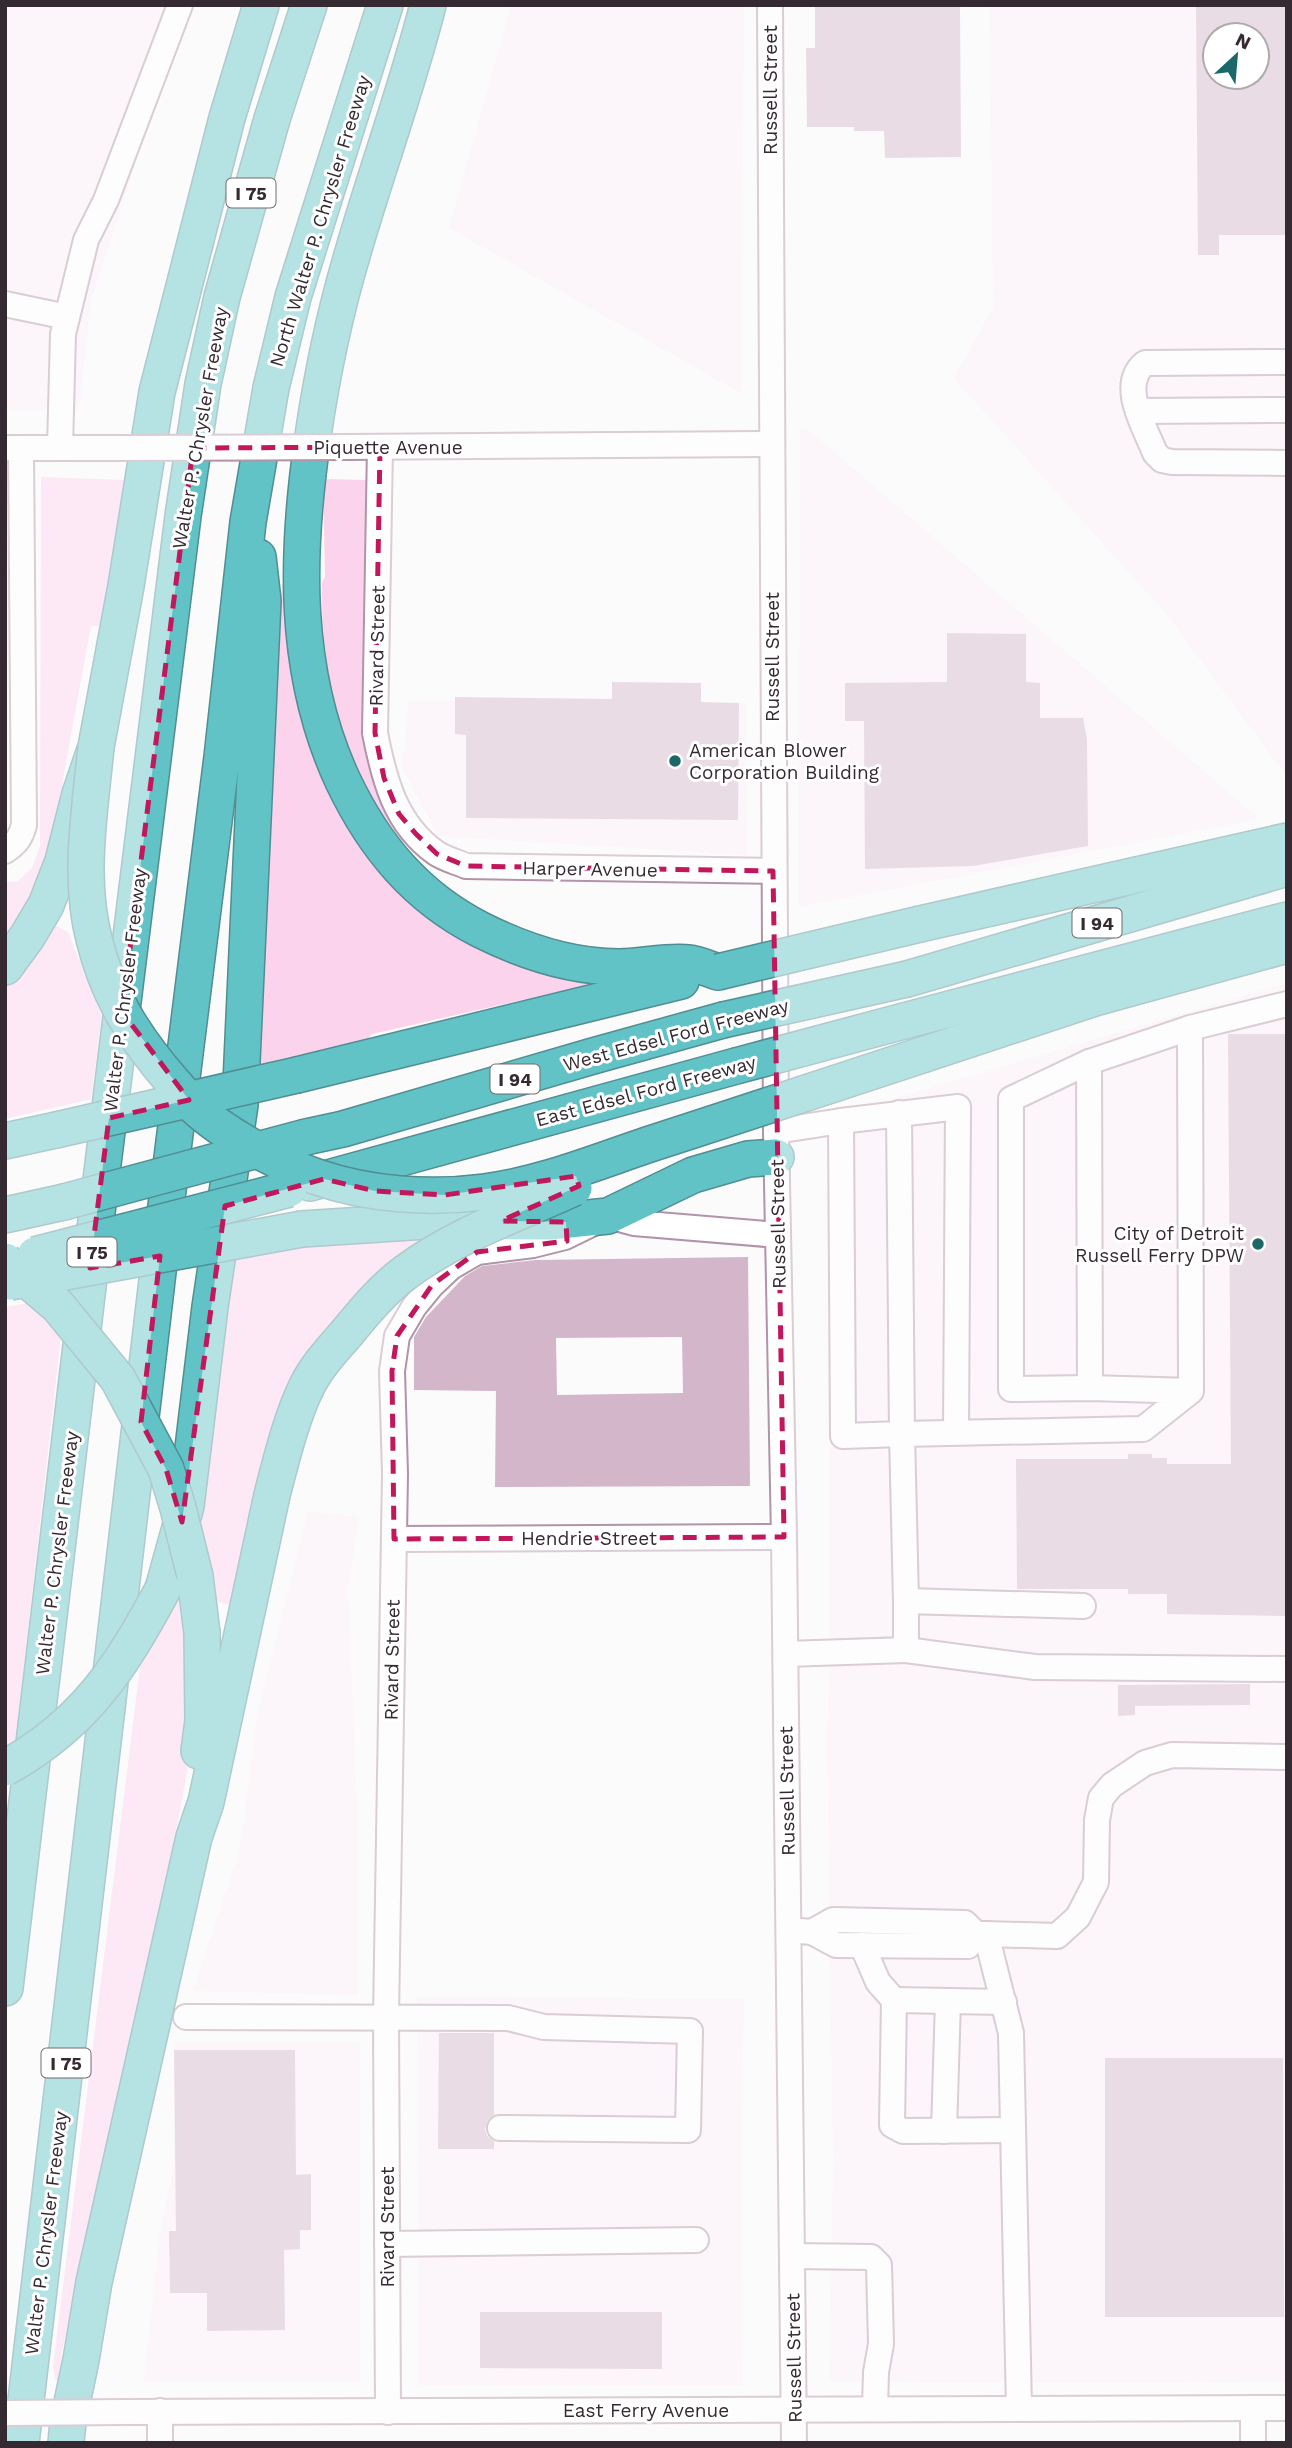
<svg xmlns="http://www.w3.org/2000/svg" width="1292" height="2448" viewBox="0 0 1292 2448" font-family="'Work Sans',sans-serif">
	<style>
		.built { fill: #fcedf7; fill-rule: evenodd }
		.green { fill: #fcd3ed }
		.building { fill: #d4b6ca; fill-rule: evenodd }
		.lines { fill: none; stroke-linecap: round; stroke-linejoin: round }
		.minor-casing { stroke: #b194a7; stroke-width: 28 }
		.highway-casing { stroke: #528d92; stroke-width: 38 }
		.minor { stroke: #fff; stroke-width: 24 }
		.highway { stroke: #61c3c6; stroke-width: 35 }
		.minor-bridge-casing { stroke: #b194a7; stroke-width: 28; stroke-linecap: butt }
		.highway-bridge-casing { stroke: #528d92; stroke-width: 38; stroke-linecap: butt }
		.minor-bridge { stroke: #fff; stroke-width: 24 }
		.highway-bridge { stroke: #61c3c6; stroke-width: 35 }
		.marked { fill: none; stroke: #c2185b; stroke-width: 5; stroke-dasharray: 14 9; stroke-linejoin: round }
		.poi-dot { fill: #1a686a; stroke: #fff; stroke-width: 2.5 }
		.labels { text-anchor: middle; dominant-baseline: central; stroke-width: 6; stroke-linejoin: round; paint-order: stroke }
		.shield { fill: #fff; stroke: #726a70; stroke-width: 2 }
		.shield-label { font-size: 18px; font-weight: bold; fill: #362a32 }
		.street-label { font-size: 19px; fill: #362a32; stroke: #fff }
		.poi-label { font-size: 19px; fill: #362a32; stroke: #fff; text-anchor: start }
	</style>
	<rect width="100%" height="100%" fill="#fbfbfb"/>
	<g class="built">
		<path d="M5,5H190L157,97L91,300L79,410H5Z"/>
		<path d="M511,5H744L741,393L449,228Z"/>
		<path d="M990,5H1287V777L1168,616L954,378L993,308ZM1215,35H1257V77H1215Z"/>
		<path d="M800,428L811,432L1259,819L799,907Z"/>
		<path d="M409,701L746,703L747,855L438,836L402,767Z"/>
		<path d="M1287,983V2382L971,2383L830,2381L833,2158L827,1738L830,1633V1117Z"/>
		<path d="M308,1511L359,1517L348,1588L358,1827V1995L193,1991L240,1847L258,1713Z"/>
		<path d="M417,1997L744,1999L741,2157L743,2385H419Z"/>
		<path d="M175,2043H360V2382L144,2381L160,2231L174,2166Z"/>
	</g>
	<g class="green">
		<path d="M41,477L126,480L100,626H91L64,773L55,841L29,910L5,939V882L18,881L32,868L40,846Z"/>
		<path d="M323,479L368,480L365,689L367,763L402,841C339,761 321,682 322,582L325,577Z"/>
		<path d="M282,585L290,586L327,781L341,818L343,815L526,965L589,985L372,1034L367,1040L255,1065Z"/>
		<path d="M55,925L68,932L102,1016L91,1099L5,1119V986Z"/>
		<path d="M463,1232L349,1312L232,1606L209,1599L190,1712L188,1767L178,1820L61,2356L59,2380H55L53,2367L140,1667L168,1619L186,1577L232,1258L292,1245Z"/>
		<path d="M29,1303L61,1336L15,1745L5,1749V1307Z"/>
	</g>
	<g class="building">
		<path d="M815,5H960L961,157L885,158L884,131H854V127H807L806,48H815Z"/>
		<path d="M1196,5H1287V235H1219V255H1198ZM1215,35H1257V77H1215Z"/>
		<path d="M947,633L1026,634V682L1040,683V718H1083L1087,739L1088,846L973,866L865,869L864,721H845V683L947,682Z"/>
		<path d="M612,682L701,683V702L739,703L738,820L466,818V735L455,734V697L612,699Z"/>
		<path d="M1228,1034H1287V1616L1167,1614V1594H1128V1589H1017L1016,1459H1128V1454H1152V1458H1167V1464H1231Z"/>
		<path d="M748,1257L750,1486L495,1487L496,1391L414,1390V1337L426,1317L465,1276L482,1266L536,1260ZM682,1337L683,1393L557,1395L556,1338Z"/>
		<path d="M1250,1684V1705L1135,1706V1715L1118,1716V1685Z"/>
		<path d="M439,2033H494V2115L488,2120L485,2129L487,2136L494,2141V2149H438Z"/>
		<path d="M174,2050H295L296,2175L311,2174V2230H300V2249L284,2250L285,2330L207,2331V2293H170L169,2231H176Z"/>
		<path d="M1105,2058H1283L1284,2317H1105Z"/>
		<path d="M480,2312H662V2369L480,2368Z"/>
	</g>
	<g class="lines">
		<defs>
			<g id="minor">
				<path d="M770,5L776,1131L784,1537L794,2443"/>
				<path d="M5,304L67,317"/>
				<path d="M1287,362L1145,363C1118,385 1145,427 1155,453L1162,460L1172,462L1287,463"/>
				<path d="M1139,411L1287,410"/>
				<path d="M345,447L771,444"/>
				<path d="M380,447L375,733C384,779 395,824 436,853C445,859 457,862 466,866L773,871"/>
				<path d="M6,448H121"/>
				<path d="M60,448L63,334L86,240L106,200L180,5"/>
				<path d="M5,851C16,844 21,837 24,825L21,448"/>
				<path d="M1190,1028L1287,1004"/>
				<path d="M1089,1062L1090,1388"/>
				<path d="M899,1113L902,1434L843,1436L841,1121L958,1107L956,1432"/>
				<path d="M776,1131L841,1121"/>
				<path d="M394,1539L784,1537"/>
				<path d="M906,1601L902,1434L1143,1429L1191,1391L1190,1028L1089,1062L1011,1099V1389L1090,1388L1191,1391"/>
				<path d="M906,1650L1035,1667L1287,1669"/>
				<path d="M786,1654L906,1650V1601L1083,1606"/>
				<path d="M800,1931L812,1932L836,1945L968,1946L976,1934"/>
				<path d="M812,1932L833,1920L965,1923L976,1934H986L1011,2033L1019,2409"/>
				<path d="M986,1934L1057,1936L1078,1917L1096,1882L1097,1820L1101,1798L1112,1785L1145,1763L1172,1755L1287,1757"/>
				<path d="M862,1945L878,1982L894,2000L892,2125L903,2131L1013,2130"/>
				<path d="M894,2000L1004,2002"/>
				<path d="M186,2017L508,2018L544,2027L690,2031L688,2130L500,2128"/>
				<path d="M944,2131L948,2001"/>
				<path d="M387,2244L696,2240"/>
				<path d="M793,2256L871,2257L879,2265L881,2344L876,2372L875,2408"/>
				<path d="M1253,2408V2443"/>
				<path d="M160,2411V2443"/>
				<path d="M126,2412L1287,2408"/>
				<path d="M388,2412L386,2018L395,1474L392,1371L397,1336L414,1307L432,1285L451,1267L477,1252L533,1245L565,1237L608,1216L634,1223L778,1235"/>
			</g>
			<g id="highway">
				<path d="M428,5C407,88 377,169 353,252C335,312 322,374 313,436C296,552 292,672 343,781C374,846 416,897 481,930C525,952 570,967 619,967C639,967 672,960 688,963C698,964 709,969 718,972"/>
				<path d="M920,924L1287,841"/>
				<path d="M5,967L27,937L46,905L63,861L80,794L96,747L126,586L157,392L227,118L261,5"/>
				<path d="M907,979L1287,868"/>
				<path d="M904,1021L1287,920"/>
				<path d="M925,1054L1095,998L1287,945"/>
				<path d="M297,1075L681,981"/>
				<path d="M306,1137L343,1129L593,1056L723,1020"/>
				<path d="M5,1141L56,1130"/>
				<path d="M310,1183L736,1066"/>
				<path d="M5,1215L64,1202"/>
				<path d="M302,1229L426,1221L550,1222L608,1216L693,1175L748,1159L776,1157"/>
				<path d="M163,1589L186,1506L210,1307L240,1105L263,601L258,557"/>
				<path d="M199,1751L203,1721L202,1633"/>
				<path d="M5,1988L91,1261L183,516L203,384L222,297L272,119L309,5"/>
				<path d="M21,2443L161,1246L222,757L248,522L271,388L293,297L385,5"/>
				<path d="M66,2443L68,2422L81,2360L94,2282L194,1837L206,1802L272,1495C281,1461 291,1418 307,1386C316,1367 332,1350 346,1334"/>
			</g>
		</defs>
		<use href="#minor" class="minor-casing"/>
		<use href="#highway" class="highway-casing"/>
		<use href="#minor" class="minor"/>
		<use href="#highway" class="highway"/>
		<defs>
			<g id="minor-bridge">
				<path d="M121,448L345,447"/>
				<path d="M5,2413L126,2412"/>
			</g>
			<g id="highway-bridge">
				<path d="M96,747C90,810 78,877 94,939C108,996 134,1037 172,1081C180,1089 187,1100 195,1107C224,1134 279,1164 317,1177C369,1195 430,1199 484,1192C540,1185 594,1163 647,1145C740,1115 833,1084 925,1054"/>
				<path d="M718,972L920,924"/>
				<path d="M723,1020L907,979"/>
				<path d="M736,1066L904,1021"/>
				<path d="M56,1130L297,1075"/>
				<path d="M64,1202L306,1137"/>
				<path d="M35,1255L289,1189"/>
				<path d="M5,1261L58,1306L118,1379L166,1469L178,1508L195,1576L202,1633"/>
				<path d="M10,1282L302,1229"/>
				<path d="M346,1334C364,1312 383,1289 406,1272C456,1235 517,1214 574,1188"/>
				<path d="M5,1768C85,1724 121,1667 163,1589"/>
			</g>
		</defs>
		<use href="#minor-bridge" class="minor-bridge-casing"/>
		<use href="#highway-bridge" class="highway-bridge-casing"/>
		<use href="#minor-bridge" class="minor-bridge"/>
		<use href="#highway-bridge" class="highway-bridge"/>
	</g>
	<path d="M0 0H1292V2448H0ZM380,447L375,733L384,778L399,814L416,834L437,854L466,866L773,871L784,1537L394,1539L392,1371L397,1336L432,1285L477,1252L567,1241L566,1222L501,1221L579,1186L576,1176L445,1195L375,1191L324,1179L225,1206L182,1522L166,1469L141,1422L160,1256L90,1268L109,1118L189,1100L122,1012L193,448Z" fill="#fbfbfb" fill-opacity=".55" fill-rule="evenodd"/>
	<path class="marked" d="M380,447L375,733L384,778L399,814L416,834L437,854L466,866L773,871L784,1537L394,1539L392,1371L397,1336L432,1285L477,1252L567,1241L566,1222L501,1221L579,1186L576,1176L445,1195L375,1191L324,1179L225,1206L182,1522L166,1469L141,1422L160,1256L90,1268L109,1118L189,1100L122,1012L193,448Z"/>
	<g class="poi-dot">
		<circle cx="675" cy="761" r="7"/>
		<circle cx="1258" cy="1244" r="7"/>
	</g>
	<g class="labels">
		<g class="shield">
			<rect x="226.5" y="178.5" width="49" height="29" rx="5"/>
			<rect x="1072.5" y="908.5" width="49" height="29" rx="5"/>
			<rect x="490.5" y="1064.5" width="49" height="29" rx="5"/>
			<rect x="67.5" y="1237.5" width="49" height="29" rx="5"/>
			<rect x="41.5" y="2048.5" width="49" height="29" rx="5"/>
		</g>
		<g class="shield-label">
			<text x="251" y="193">I 75</text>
			<text x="1097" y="923">I 94</text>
			<text x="515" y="1079">I 94</text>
			<text x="92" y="1252">I 75</text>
			<text x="66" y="2063">I 75</text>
		</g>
		<g class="street-label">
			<text transform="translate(770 90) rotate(-90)">Russell Street</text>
			<text transform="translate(320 221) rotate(-73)">North Walter P. Chrysler Freeway</text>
			<text transform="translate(200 428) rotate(-80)">Walter P. Chrysler Freeway</text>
			<text x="388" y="447">Piquette Avenue</text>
			<text transform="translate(377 646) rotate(-89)">Rivard Street</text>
			<text transform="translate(772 657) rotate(-90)">Russell Street</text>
			<text transform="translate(590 869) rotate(1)">Harper Avenue</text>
			<text transform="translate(125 990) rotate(-83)">Walter P. Chrysler Freeway</text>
			<text transform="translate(676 1035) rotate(-15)">West Edsel Ford Freeway</text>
			<text transform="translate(646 1091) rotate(-15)">East Edsel Ford Freeway</text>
			<text transform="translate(778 1224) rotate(-91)">Russell Street</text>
			<text x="589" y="1538">Hendrie Street</text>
			<text transform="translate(57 1553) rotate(-83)">Walter P. Chrysler Freeway</text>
			<text transform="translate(392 1660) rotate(-89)">Rivard Street</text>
			<text transform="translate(787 1791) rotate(-91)">Russell Street</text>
			<text transform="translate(387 2227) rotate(-90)">Rivard Street</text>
			<text transform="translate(46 2233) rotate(-83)">Walter P. Chrysler Freeway</text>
			<text transform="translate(794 2358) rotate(-91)">Russell Street</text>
			<text x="646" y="2410">East Ferry Avenue</text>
		</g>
		<g class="poi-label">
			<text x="689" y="750">American Blower<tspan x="689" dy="22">Corporation Building</tspan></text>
			<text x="1244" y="1233" text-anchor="end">City of Detroit<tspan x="1244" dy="22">Russell Ferry DPW</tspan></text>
		</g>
	</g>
	<rect width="1292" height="2448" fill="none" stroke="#362a32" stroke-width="14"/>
	<g transform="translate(1236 56) rotate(26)"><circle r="33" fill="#ffffff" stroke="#afaaad" stroke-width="2"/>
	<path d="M0-5L12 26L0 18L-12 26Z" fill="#1a686a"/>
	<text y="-10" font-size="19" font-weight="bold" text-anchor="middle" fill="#362a32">N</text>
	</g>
</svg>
